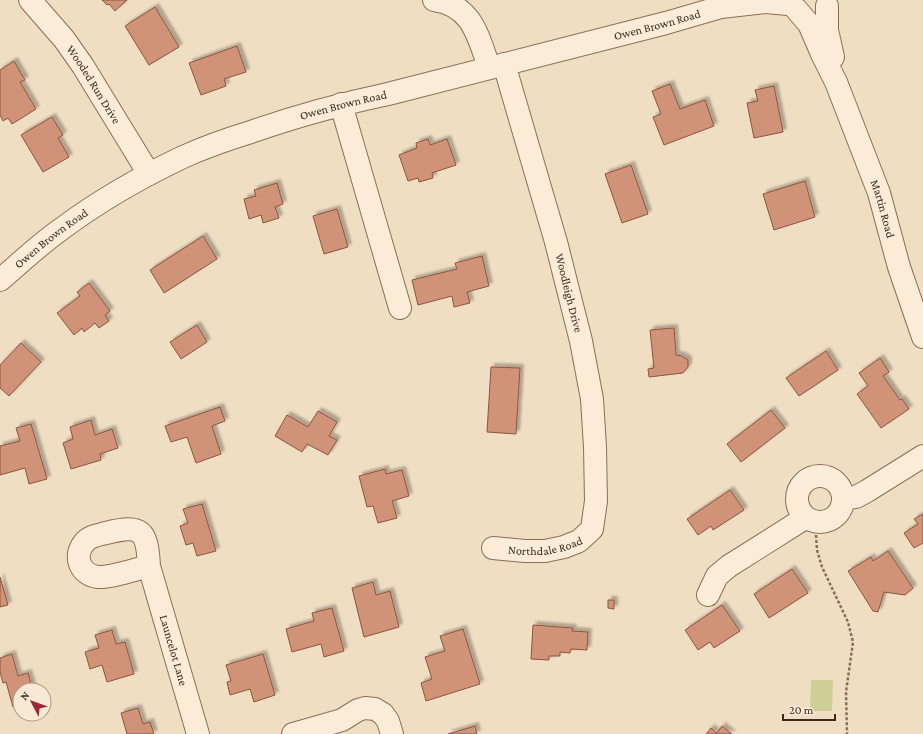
<svg xmlns="http://www.w3.org/2000/svg" width="923" height="734" viewBox="0 0 923 734" font-family="'Crimson Pro',serif">
	<style>
		.green { fill: #cecf96 }
		.building { fill: #d09377; stroke: #8c543d; filter: url(#shadow) }
		.lines { fill: none; stroke-linecap: round; stroke-linejoin: round }
		.minor-casing { stroke: #8b6e58; stroke-width: 24 }
		.path { stroke: #8b6e58; stroke-width: 2.5; stroke-dasharray: 3 2; stroke-linecap: butt }
		.minor { stroke: #faecd6; stroke-width: 22 }
		.labels { text-anchor: middle; dominant-baseline: central; stroke-width: 3; stroke-linejoin: round; paint-order: stroke }
		.street-label { font-size: 12px; fill: #3b291d; stroke: #f7e9d3 }
	</style>
	<defs>
		<filter id="shadow"><feDropShadow dx="3.5" dy="-3.5" stdDeviation="1" flood-color="#0004"/></filter>
	</defs>
	<rect width="100%" height="100%" fill="#f0dec3"/>
	<path class="green" d="M811,680H833L832,711H810Z"/>
	<g class="building">
		<path d="M102,0H127L115,11L109,4L107,5Z"/>
		<path d="M155,7L179,47L149,65L125,26Z"/>
		<path d="M237,46L246,72L224,79L226,86L201,95L189,63Z"/>
		<path d="M14,61L25,80L20,82L36,109L12,124L8,118L3,121L0,115V70Z"/>
		<path d="M670,84L680,109L705,100L714,126L664,145L653,117L661,114L652,91Z"/>
		<path d="M774,86L783,132L754,138L747,103L758,101L755,90Z"/>
		<path d="M52,117L63,135L58,138L69,157L43,172L21,135Z"/>
		<path d="M428,139L430,145L447,139L456,165L432,173L433,178L419,182L418,178L408,181L399,155L417,148L416,143Z"/>
		<path d="M631,165L648,214L622,223L605,174Z"/>
		<path d="M805,181L815,217L774,230L763,194Z"/>
		<path d="M277,183L283,204L275,207L279,218L263,223L261,215L249,219L244,199L256,196L254,190Z"/>
		<path d="M337,209L348,247L324,254L313,216Z"/>
		<path d="M203,236L217,259L164,293L150,270Z"/>
		<path d="M482,256L489,286L467,292L470,303L454,307L452,296L418,305L412,280L457,269L455,263Z"/>
		<path d="M89,283L110,311L105,315L109,321L99,328L95,323L84,332L82,328L74,335L57,313L80,296L77,292Z"/>
		<path d="M197,325L207,342L181,359L170,342Z"/>
		<path d="M674,328L676,355L682,356L688,360V367L683,373L649,377L648,369L654,368L650,330Z"/>
		<path d="M21,343L41,362L9,396L0,388V365Z"/>
		<path d="M826,351L838,370L799,396L786,378Z"/>
		<path d="M880,358L889,372L883,376L900,400L902,399L909,409L881,428L857,394L868,386L859,373Z"/>
		<path d="M491,367L520,368L516,434L487,432Z"/>
		<path d="M220,407L225,421L212,426L221,454L196,463L187,437L171,442L165,426Z"/>
		<path d="M771,410L785,428L741,462L727,444Z"/>
		<path d="M318,411L337,422L329,436L337,440L328,455L307,444L302,452L275,436L287,415L308,427Z"/>
		<path d="M91,420L95,435L112,429L118,448L100,454L101,460L71,469L63,443L73,439L70,427Z"/>
		<path d="M31,424L47,479L29,484L25,468L0,475V446L20,441L16,428Z"/>
		<path d="M385,469L386,474L402,470L409,496L392,501L397,518L378,523L373,506L367,507L359,476Z"/>
		<path d="M730,490L744,510L713,530L711,526L698,535L687,519Z"/>
		<path d="M202,504L216,551L197,556L193,543L186,545L180,526L188,523L183,509Z"/>
		<path d="M923,514V543L914,548L904,533L918,524L914,519Z"/>
		<path d="M888,551L913,588L905,595L884,592L878,612L873,611L848,571L871,557L873,561Z"/>
		<path d="M792,569L808,593L769,618L754,594Z"/>
		<path d="M0,577L8,605L0,607Z"/>
		<path d="M373,582L376,595L390,591L399,627L364,637L352,588Z"/>
		<path d="M608,600H614V609L608,608Z"/>
		<path d="M722,605L740,631L714,648L710,642L698,650L685,630Z"/>
		<path d="M332,608L344,651L324,657L321,644L292,652L286,629L314,621L312,613Z"/>
		<path d="M533,625L573,628L572,631L588,632L587,650L571,649L570,653L560,652V656H549V660L531,659Z"/>
		<path d="M463,629L480,684L426,701L421,683L432,679L425,657L445,651L440,636Z"/>
		<path d="M112,630L116,644L125,642L134,674L107,682L102,665L90,669L85,652L99,648L95,635Z"/>
		<path d="M12,654L18,676L28,673L33,690H20V705L13,707L6,682L3,683L0,672V658Z"/>
		<path d="M263,654L275,695L254,702L250,689L230,695L227,682L231,681L226,665Z"/>
		<path d="M138,708L143,724L150,722L154,734H127L121,713Z"/>
		<path d="M475,726L477,734H448Z"/>
		<path d="M722,726L732,734H706L711,728L717,733Z"/>
	</g>
	<g class="lines">
		<defs>
			<g id="minor">
				<path id="s1" d="M30,0L64,39L83,66L149,174"/>
				<path d="M434,0C472,5 478,36 489,67"/>
				<path d="M827,6V30L833,57"/>
				<path id="s2" d="M796,9L809,24L822,54L836,82L879,193L899,267L923,337"/>
				<path d="M341,104L400,308"/>
				<path id="s3" d="M0,280C20,263 39,245 60,230C96,203 143,176 183,157C205,147 228,139 251,132C296,116 341,104 388,94L666,23L721,7L766,2L788,4"/>
				<circle cx="820" cy="499" r="23"/>
				<path d="M843,499L856,497L867,491L923,456"/>
				<path id="s4" d="M493,548L525,551H545L564,547L579,541L592,529L596,501L595,447L592,399L581,341L556,242L504,64"/>
				<path id="s5" d="M149,566C136,569 111,578 98,577C80,575 73,556 84,543C89,536 98,535 106,533C142,524 147,530 149,566L198,734"/>
				<path d="M708,595L717,576L729,566L805,518"/>
				<path d="M293,734L342,720L358,710L365,708L375,709L383,714L388,721L392,734"/>
			</g>
		</defs>
		<use href="#minor" class="minor-casing"/>
		<path class="path" d="M816,535L817,550L822,567L848,622L853,642L846,692L847,734"/>
		<use href="#minor" class="minor"/>
	</g>
	<g class="labels">
		<g class="street-label">
			<text stroke="none"><textPath href="#s3" startOffset="714">Owen Brown Road</textPath></text>
			<text stroke="none"><textPath href="#s1" startOffset="106">Wooded Run Drive</textPath></text>
			<text stroke="none"><textPath href="#s3" startOffset="390">Owen Brown Road</textPath></text>
			<text stroke="none"><textPath href="#s2" startOffset="219">Martin Road</textPath></text>
			<text stroke="none"><textPath href="#s3" startOffset="66">Owen Brown Road</textPath></text>
			<text transform="translate(569 293) rotate(76)">Woodleigh Drive</text>
			<text stroke="none"><textPath href="#s4" startOffset="53">Northdale Road</textPath></text>
			<text stroke="none"><textPath href="#s5" startOffset="281">Launcelot Lane</textPath></text>
		</g>
	</g>
	<g transform="translate(32 702) rotate(311)"><circle r="19" fill="#f7e9d3" stroke="#ac9c8a"/>
	<path d="M0-3L7 15L0 10L-7 15Z" fill="#9e2532"/>
	<text y="-6" font-size="11" font-weight="bold" text-anchor="middle" fill="#3b291d">N</text>
	</g>
	<path d="M783 714v6h52v-6" fill="none" stroke="#3b291d" stroke-width="2"/>
	<text x="789" y="714" font-size="12" fill="#3b291d" stroke="#f7e9d3" stroke-width="3" paint-order="stroke">20 m</text>
</svg>
